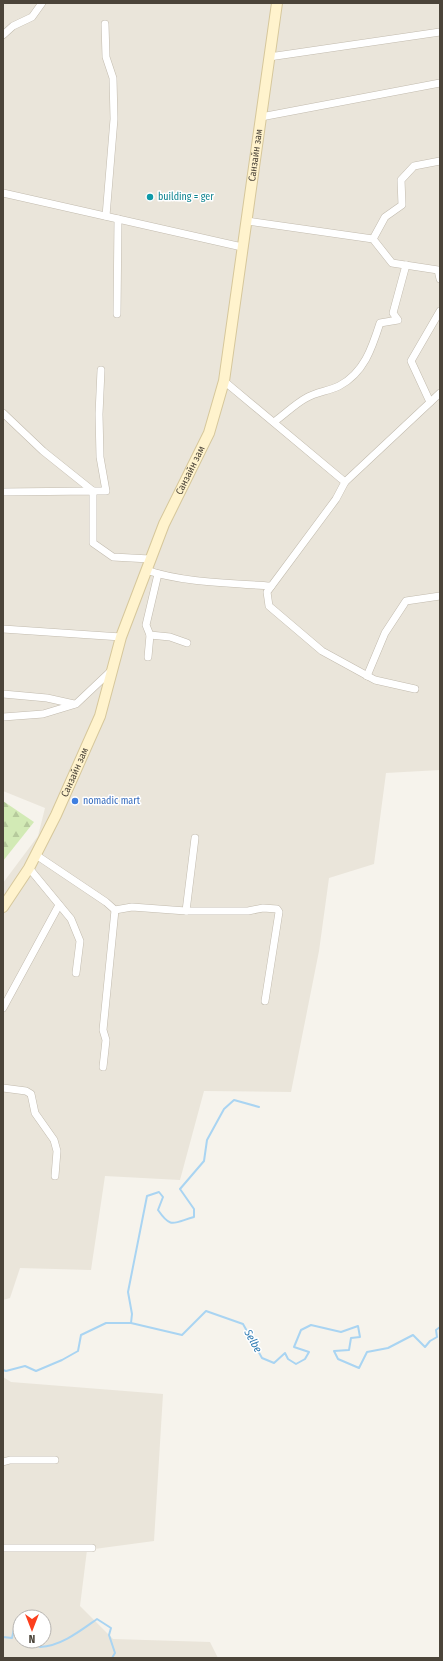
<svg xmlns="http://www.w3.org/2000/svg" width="443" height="1661" viewBox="0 0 443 1661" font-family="'Fira Sans Condensed',sans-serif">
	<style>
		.residential { fill: #eae5da; fill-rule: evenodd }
		.forest { fill: url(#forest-firs) }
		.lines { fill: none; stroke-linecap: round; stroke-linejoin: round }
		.stream { stroke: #a9d4f2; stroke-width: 2 }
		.street-casing { stroke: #c2bbae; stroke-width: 8 }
		.secondary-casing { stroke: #d6c79b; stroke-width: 12 }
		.street { stroke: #fff; stroke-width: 7 }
		.secondary { stroke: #fff3cd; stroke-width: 10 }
		.culture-dot { fill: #0f9aa8; stroke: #fff; stroke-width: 1.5 }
		.shop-dot { fill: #3f7fe0; stroke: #fff; stroke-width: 1.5 }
		.labels { text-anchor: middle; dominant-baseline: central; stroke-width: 3; stroke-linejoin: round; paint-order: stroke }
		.street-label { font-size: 10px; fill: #4b4439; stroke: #fff }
		.culture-label { font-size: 10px; fill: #0d838f; stroke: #fff; text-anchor: start }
		.shop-label { font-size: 10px; fill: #366cbe; stroke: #fff; text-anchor: start }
		.water-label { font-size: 11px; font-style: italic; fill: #2e7ab2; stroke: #fff }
	</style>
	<defs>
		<pattern id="forest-firs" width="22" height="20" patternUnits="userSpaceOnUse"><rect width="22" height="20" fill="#d2eab5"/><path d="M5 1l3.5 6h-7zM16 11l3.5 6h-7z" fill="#b6ca9c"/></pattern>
	</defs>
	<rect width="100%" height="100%" fill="#f6f3ec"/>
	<g class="residential">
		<path d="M3,3H440V770L386,773L374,864L329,878L319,951L291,1092L204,1091L180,1180L105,1176L91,1270L20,1268L10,1298L3,1300V883L38,836L45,808L3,791Z"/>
		<path d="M3,1377L11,1382L163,1394L154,1541L87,1550L80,1606L113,1639L210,1642L218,1658H3ZM20,1617H44V1641H20Z"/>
	</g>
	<path class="forest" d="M3,801L34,822L3,861Z"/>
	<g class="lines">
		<g class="stream">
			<path d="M131,1323L132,1314L128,1292L147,1196L159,1192L163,1197L158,1210C171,1229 173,1223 194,1217V1209L180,1189L204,1161L207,1140L224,1109L234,1100L259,1107"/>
			<path d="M3,1370L6,1371L25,1366L36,1371L62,1360L78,1351L81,1335L106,1323H131L182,1335L206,1311L243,1324L262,1358L274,1363L285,1353L288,1359L296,1364L305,1359L309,1352L294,1347L301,1330L311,1325L341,1332L358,1326L360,1337L351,1338L349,1350L334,1351L338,1359L359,1368L367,1352L388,1348L413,1335L425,1347L430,1341L437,1337L436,1330L440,1327"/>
			<path d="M3,1637L12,1638L16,1620L20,1622"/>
			<path d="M33,1641L40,1647C61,1646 80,1631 97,1619L111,1628L109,1635L115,1653L112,1658"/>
		</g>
		<defs>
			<g id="street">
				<path d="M105,24L106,57L113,78L114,119L106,216"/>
				<path d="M3,35L13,26L32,17L42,3"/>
				<path d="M269,57L440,32"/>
				<path d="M261,117L440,83"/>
				<path d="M3,193L242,247"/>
				<path d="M247,221L373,239L392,263L438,270L440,279"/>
				<path d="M373,239L385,217L402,205L401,180L414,166L440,161"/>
				<path d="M117,314L118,219"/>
				<path d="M224,381L345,482L336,499L267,592L269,606L322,651L375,680L415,689"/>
				<path d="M430,402L411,361L440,311"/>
				<path d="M3,413L43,451L93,491H106L100,457L99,414L101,370"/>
				<path d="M274,422C285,414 295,404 306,398C316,392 329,391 339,386C364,373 372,348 380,323L398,320L393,313L406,265"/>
				<path d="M345,482L440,393"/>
				<path d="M3,492L93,491V543L113,557L150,559"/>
				<path d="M146,570C184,583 231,583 271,586"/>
				<path d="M158,574L146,625L150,635L170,637L187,643"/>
				<path d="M3,629L121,637"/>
				<path d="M148,657L150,635"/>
				<path d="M367,676L385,633L406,601L440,596"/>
				<path d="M3,694L47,698L74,704"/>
				<path d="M3,717L43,714L76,704L112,670"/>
				<path d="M36,855L106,902L115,910L132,907L186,911H248L263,908L277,909L279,912L265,1001"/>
				<path d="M29,868L71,919L80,941L76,973"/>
				<path d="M186,911L195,838"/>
				<path d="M3,1008L59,905"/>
				<path d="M103,1067L106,1040L103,1030L115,910"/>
				<path d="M3,1088L26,1091L31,1094L35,1113L54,1140L57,1151L55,1176"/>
				<path d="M3,1462L10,1460H55"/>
				<path d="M3,1548H92"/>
			</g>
			<g id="secondary">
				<path id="s1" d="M3,907L29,868L56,815L100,716L121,637L164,524L209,433L224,381L277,3"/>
			</g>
		</defs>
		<use href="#street" class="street-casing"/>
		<use href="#secondary" class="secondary-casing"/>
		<use href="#street" class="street"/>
		<use href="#secondary" class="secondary"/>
	</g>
	<circle class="culture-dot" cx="150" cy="197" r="4"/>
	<circle class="shop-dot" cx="75" cy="801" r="4"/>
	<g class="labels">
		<g class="street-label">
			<text stroke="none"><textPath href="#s1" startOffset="801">Санзайн зам</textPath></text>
			<text stroke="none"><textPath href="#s1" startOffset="477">Санзайн зам</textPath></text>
			<text stroke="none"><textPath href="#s1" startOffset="153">Санзайн зам</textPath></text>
		</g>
		<g class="culture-label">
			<text x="158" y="197">building = ger</text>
		</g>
		<g class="shop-label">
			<text x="83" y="801">nomadic mart</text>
		</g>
		<g class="water-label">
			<text transform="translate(253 1341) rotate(61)">Selbe</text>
		</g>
	</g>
	<rect width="443" height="1661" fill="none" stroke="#4b4439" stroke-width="8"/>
	<g transform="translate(32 1629) rotate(180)"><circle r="19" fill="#ffffff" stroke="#b7b4b0"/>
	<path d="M0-3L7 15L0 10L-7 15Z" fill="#fc3f1d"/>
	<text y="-6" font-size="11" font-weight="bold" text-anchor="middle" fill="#4b4439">N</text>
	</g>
</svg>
